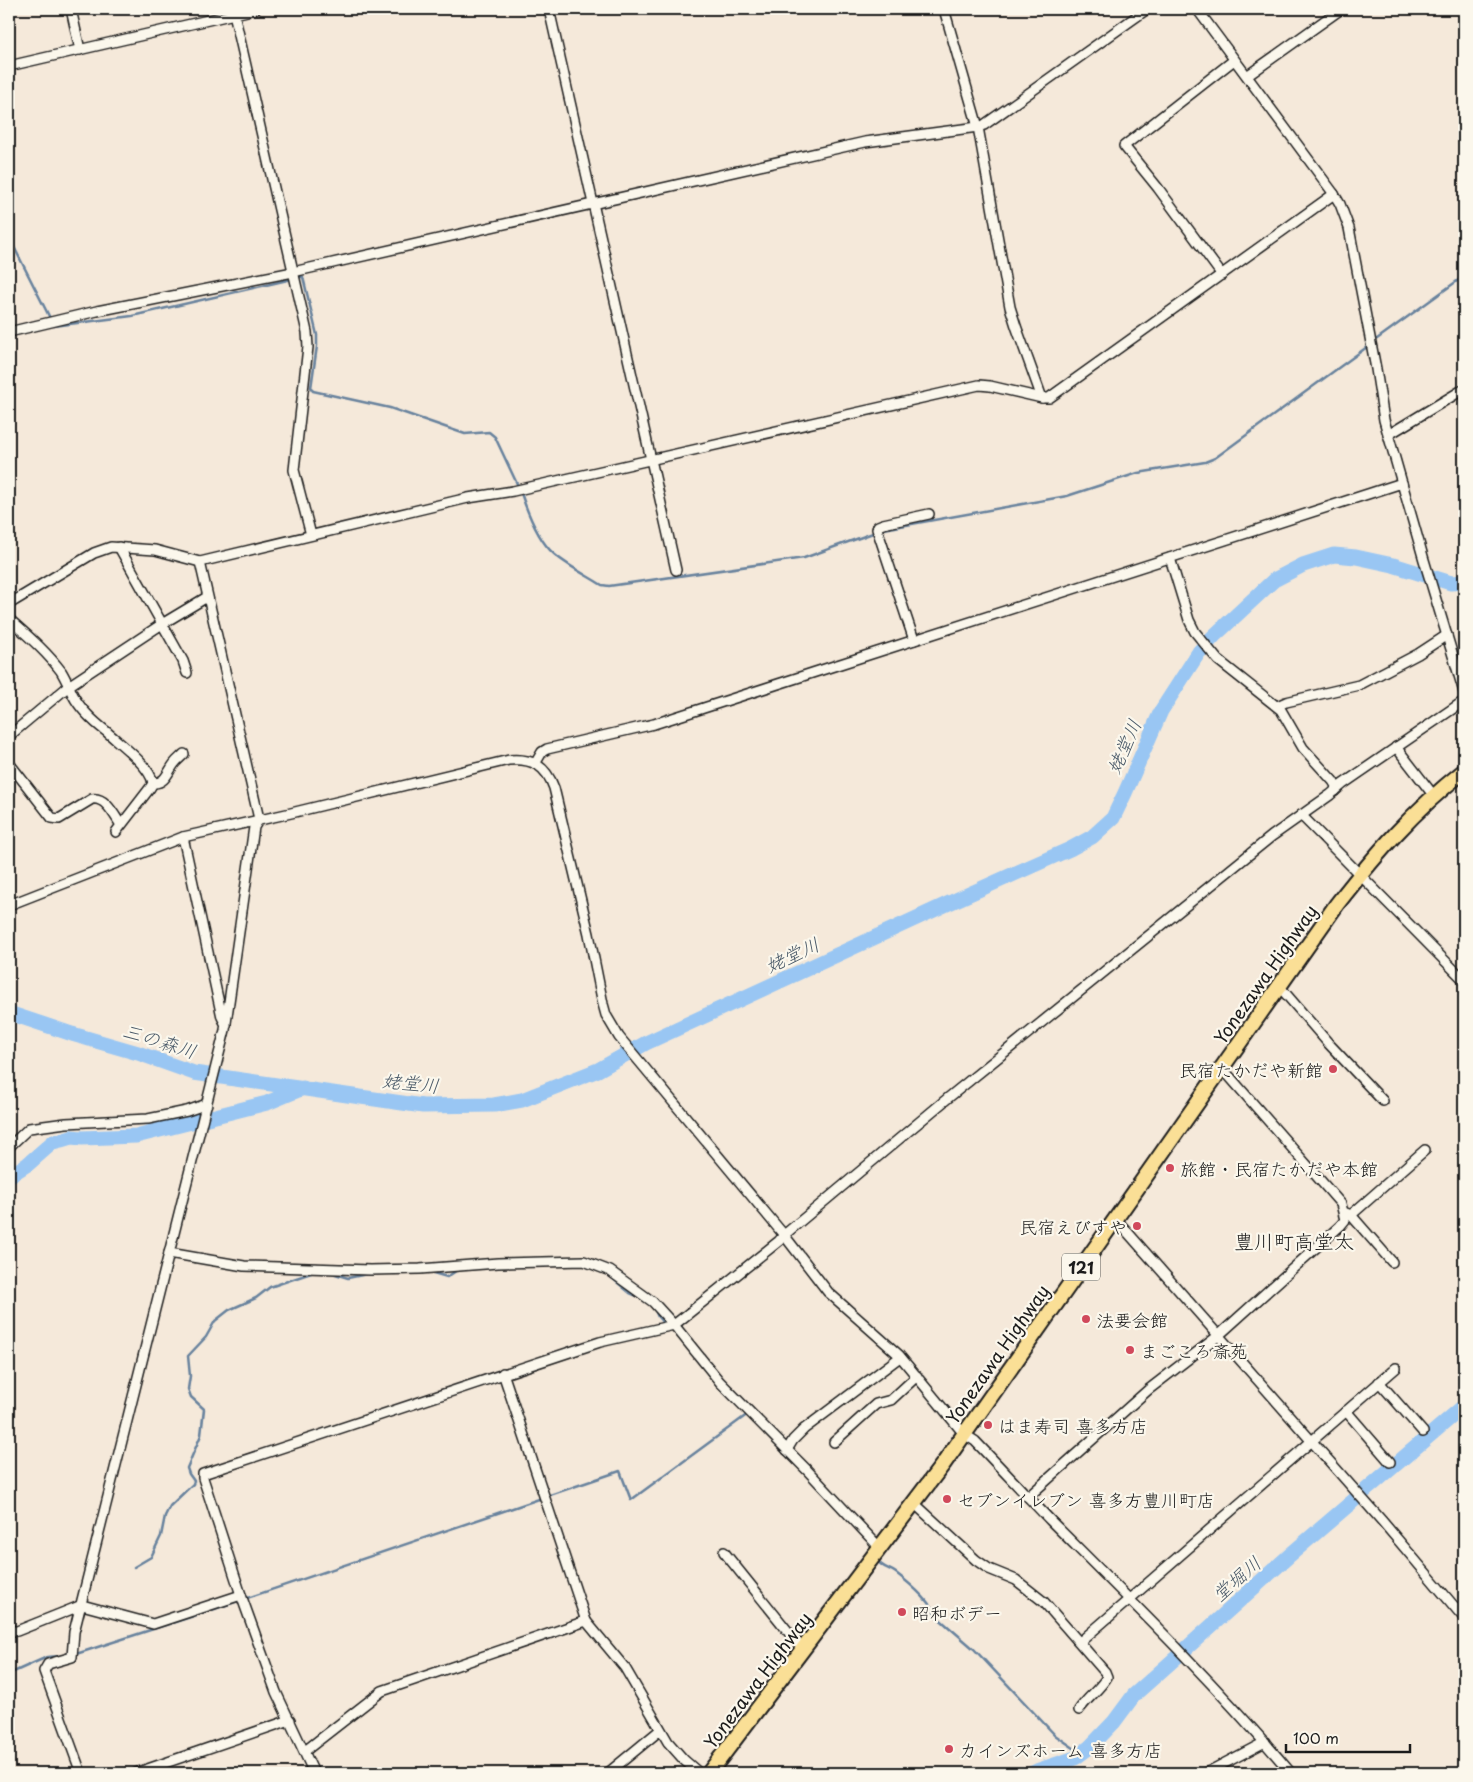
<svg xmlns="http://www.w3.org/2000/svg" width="1473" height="1782" viewBox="0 0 1473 1782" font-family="'Playpen Sans','Klee One',sans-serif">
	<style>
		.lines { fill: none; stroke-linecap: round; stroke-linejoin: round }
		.stream { stroke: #67829d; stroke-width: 2.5 }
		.river { stroke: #99c6f3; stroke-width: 15 }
		.minor-casing { stroke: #1c1c1c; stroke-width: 12 }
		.highway-casing { stroke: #1c1c1c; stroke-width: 18 }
		.minor { stroke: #fbf7ec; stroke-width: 9 }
		.highway { stroke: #fadf96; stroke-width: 14 }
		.poi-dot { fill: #d1495b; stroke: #fbf7ec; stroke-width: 2 }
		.labels { text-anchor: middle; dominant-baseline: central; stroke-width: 4.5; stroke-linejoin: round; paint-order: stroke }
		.shield { fill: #fbf7ec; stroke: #5f5e5a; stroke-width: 1 }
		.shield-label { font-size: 16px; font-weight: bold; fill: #1c1c1c }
		.street-label { font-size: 18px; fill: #1c1c1c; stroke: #fbf7ec }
		.poi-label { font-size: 18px; fill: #1c1c1c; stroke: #fbf7ec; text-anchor: start }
		.water-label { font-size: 19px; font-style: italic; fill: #485867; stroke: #fbf7ec }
		.quarter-label { font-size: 20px; fill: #1c1c1c; stroke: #fbf7ec }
	</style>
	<rect width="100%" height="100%" fill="#f5e9da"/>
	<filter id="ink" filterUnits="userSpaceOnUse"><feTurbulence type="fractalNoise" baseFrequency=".02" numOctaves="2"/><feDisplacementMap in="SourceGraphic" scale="10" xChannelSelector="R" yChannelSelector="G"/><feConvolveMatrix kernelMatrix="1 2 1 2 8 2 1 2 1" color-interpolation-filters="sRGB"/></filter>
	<g filter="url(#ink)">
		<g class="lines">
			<g class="stream">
				<path d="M9,237L54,326L132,316L292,279"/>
				<path d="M301,277H303L317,335V346L311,388L313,391L390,408L465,434L489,432L495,437L519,488"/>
				<path d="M1377,339L1464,276"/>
				<path d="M521,493C527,511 539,541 554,554C568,566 586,575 602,585L609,586L804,558L884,529L1067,496L1138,473L1205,462L1215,458L1367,347"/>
				<path d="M329,1272L348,1278L367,1274"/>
				<path d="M430,1272L447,1277L459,1269"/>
				<path d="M606,1273L630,1293L642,1298"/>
				<path d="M655,1310L658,1317L664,1324"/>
				<path d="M547,1496L620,1471L631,1500L748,1414"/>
				<path d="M877,1560C882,1568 889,1568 896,1573C909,1583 930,1601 936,1616L974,1649L1055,1735L1081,1753"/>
				<path d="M134,1567L151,1557L161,1536L165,1516L170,1506L193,1484L194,1481L189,1474L187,1468L201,1435L204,1409L191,1397L188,1389L190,1376L188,1356L206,1337L215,1321L229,1310L256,1298L270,1287L314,1272"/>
				<path d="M73,1655L203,1613L542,1498"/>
				<path d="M9,1674L47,1657L60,1656"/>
			</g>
			<g class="river">
				<path d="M9,1013L72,1034L138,1053L194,1073L423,1106L494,1105L522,1100L598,1070L646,1043L947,904L1070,849L1092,837L1113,818L1125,793L1161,711L1199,652L1214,636L1274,580L1303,565L1334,555L1356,557L1393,565L1451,583L1464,582"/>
				<path d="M9,1176L28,1164L53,1142L61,1140L71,1137L82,1138L136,1136L267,1103L303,1088"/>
				<path d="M1033,1773L1039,1770L1075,1758L1090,1747L1114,1722L1134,1695L1170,1663L1290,1555L1464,1406"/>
			</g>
			<defs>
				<g id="minor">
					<path d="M71,9L80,50"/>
					<path d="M233,9L307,332L308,347L294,470L311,535"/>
					<path d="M549,9L676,570"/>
					<path d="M944,9L978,127L1010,307L1016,326L1042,398"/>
					<path d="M1197,9L1334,194L1340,204L1349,228L1376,369L1384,420L1424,560L1464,692"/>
					<path d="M9,66L256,9"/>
					<path d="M1247,76L1341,9"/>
					<path d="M1222,275L1158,188L1124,146L1234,60"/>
					<path d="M9,332L97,311L293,272L865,142L978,127L984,125L1147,9"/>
					<path d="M1388,435L1464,389"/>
					<path d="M119,547L183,661L187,673"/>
					<path d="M1170,558L1189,620L1195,632L1218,660L1281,710L1303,748L1333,781L1336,786L1335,791"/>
					<path d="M9,604L94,553L111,547L155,550L200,562L468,498L513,491L979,385L990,386L1042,398H1049L1334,194"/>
					<path d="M9,619C27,635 46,651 61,671C66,679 69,687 73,695C80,709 94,722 107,732C120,744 150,766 153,783L150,788L116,832"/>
					<path d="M914,640L877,529L878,526L883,524L929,514"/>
					<path d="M1277,706L1286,702L1359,685L1418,654L1447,635"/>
					<path d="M9,736L70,685L162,624L207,597"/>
					<path d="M1396,747L1434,796"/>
					<path d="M9,763L52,818L59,819L92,799C106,797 114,815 121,825"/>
					<path d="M535,764L542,752L547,749L654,724L1402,483"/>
					<path d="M153,783C165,784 168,772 174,764C177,760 181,757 184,754"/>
					<path d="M1301,815L1464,980"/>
					<path d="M183,837L222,1017L226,1025"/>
					<path d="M9,905L183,837L291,813L509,760C533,758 546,766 554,788L589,934L603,1004L606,1015L619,1037L784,1235L828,1292L899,1355L964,1434L975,1441C1000,1467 1025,1494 1051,1521C1133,1603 1216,1684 1291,1773"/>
					<path d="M1279,986L1329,1044L1383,1101"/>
					<path d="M9,1147L29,1128L66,1123L148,1119L187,1111L207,1104"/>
					<path d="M1346,1213L1351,1215L1392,1262"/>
					<path d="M1351,1215L1425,1150"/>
					<path d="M1115,1218L1382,1521L1464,1618"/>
					<path d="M169,1253L244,1266L370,1270L420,1269L498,1263L584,1261L610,1271L653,1302L674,1325L720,1382L807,1470L880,1548"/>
					<path d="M503,1373L586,1621L625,1668L668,1742L684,1760L699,1773"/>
					<path d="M1379,1382L1423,1432"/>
					<path d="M1346,1411L1390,1462"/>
					<path d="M834,1442L876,1404L891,1400L917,1376"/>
					<path d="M787,1450L793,1440L804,1429L900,1357"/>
					<path d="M1028,1497L1148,1390L1218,1336L1340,1226L1345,1220L1341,1204L1222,1068"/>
					<path d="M914,1503L976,1560L989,1569L1016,1580L1044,1602L1105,1672L1107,1677C1100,1689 1087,1698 1079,1710"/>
					<path d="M724,1552L803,1650"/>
					<path d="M9,1627L11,1631H17L82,1605L153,1624L241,1595"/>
					<path d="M1080,1642L1396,1368"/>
					<path d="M305,1751L382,1691L586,1621"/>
					<path d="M81,1773L44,1671L48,1664L72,1657L74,1632L225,1030L254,827L259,819L200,562"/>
					<path d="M136,1773L290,1720"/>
					<path d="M314,1773L276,1692L241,1595L203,1478V1474L600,1342L674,1325L779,1241L784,1235L948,1098L1272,836L1330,795L1343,784L1464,701"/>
					<path d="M608,1773L659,1731"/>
					<path d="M1206,1773L1265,1742"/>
				</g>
				<path id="highway" d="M709,1773L944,1463L1337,904C1376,854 1413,811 1464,771"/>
			</defs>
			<use href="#minor" class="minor-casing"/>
			<use href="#highway" class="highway-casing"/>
			<use href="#minor" class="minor"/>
			<use href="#highway" class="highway"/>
		</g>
	</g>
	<g class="poi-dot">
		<circle cx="1333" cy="1069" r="5"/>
		<circle cx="1170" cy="1168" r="5"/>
		<circle cx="1137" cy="1226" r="5"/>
		<circle cx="1086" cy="1319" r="5"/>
		<circle cx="1130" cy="1350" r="5"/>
		<circle cx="988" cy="1425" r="5"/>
		<circle cx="947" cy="1499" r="5"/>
		<circle cx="902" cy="1612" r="5"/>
		<circle cx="949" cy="1749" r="5"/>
	</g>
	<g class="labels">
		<rect class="shield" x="1062" y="1253.5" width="38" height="27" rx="4"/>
		<g class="shield-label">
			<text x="1081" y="1267">121</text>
		</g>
		<g class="street-label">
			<text transform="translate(1265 974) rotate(-55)">Yonezawa Highway</text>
			<text transform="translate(997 1354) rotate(-55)">Yonezawa Highway</text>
			<text transform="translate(757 1680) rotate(-53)">Yonezawa Highway</text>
		</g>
		<g class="poi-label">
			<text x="1323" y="1069" text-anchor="end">民宿たかだや新館</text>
			<text x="1180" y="1168">旅館・民宿たかだや本館</text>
			<text x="1127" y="1226" text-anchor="end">民宿えびすや</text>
			<text x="1096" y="1319">法要会館</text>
			<text x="1140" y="1350">まごころ斎苑</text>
			<text x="998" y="1425">はま寿司 喜多方店</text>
			<text x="957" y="1499">セブンイレブン 喜多方豊川町店</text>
			<text x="912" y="1612">昭和ボデー</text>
			<text x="959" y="1749">カインズホーム 喜多方店</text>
		</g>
		<g class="water-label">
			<text transform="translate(1123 746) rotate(-66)">姥堂川</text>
			<text transform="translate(792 954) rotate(-25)">姥堂川</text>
			<text transform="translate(160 1040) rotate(17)">三の森川</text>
			<text transform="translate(411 1082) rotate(6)">姥堂川</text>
			<text transform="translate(1236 1578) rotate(-41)">堂堀川</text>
		</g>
		<g class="quarter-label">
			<text x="1294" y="1241">豊川町高堂太</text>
		</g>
	</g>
	<rect width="1473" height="1782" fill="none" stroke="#fbf7ec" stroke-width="30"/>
	<rect x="15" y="15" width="1443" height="1752" fill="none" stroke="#1c1c1c" stroke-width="2" filter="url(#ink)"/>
	<path d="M1286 1744v8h124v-8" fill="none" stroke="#1c1c1c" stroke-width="2.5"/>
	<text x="1293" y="1744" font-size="15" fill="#1c1c1c" stroke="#fbf7ec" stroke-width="4" paint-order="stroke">100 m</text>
</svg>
